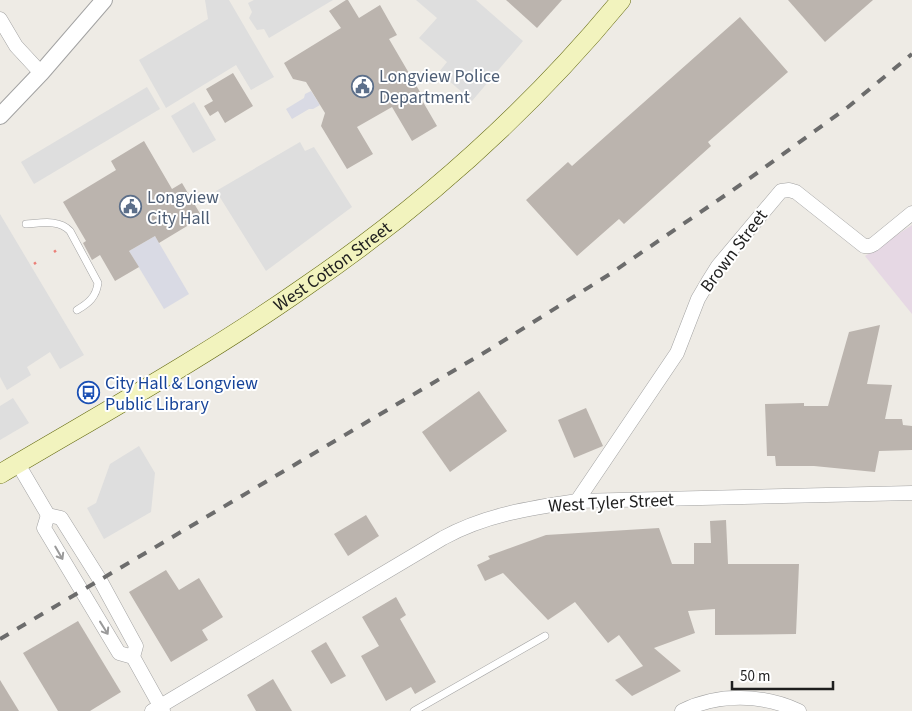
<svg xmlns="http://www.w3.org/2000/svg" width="912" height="711" viewBox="0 0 912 711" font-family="'Source Sans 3',sans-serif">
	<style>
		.industrial { fill: #e6d8e4 }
		.parking { fill: #dedede }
		.plaza { fill: #d9dae4 }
		.building { fill: #bbb4ae }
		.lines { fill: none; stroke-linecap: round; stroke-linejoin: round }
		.service-casing { stroke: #a2a2a2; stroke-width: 8 }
		.minor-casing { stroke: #a2a2a2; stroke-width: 15 }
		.tertiary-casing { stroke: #a2a2a2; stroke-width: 18 }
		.secondary-casing { stroke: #646a10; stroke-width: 20 }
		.path { stroke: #eb7f78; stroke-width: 2.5; stroke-dasharray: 2.5 2.5; stroke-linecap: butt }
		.service { stroke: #fff; stroke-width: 7 }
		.minor { stroke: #fff; stroke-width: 14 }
		.tertiary { stroke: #fff; stroke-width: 16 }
		.secondary { stroke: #f2f3be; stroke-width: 19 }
		.rail { stroke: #6c6c6c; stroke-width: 4; stroke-dasharray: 10 10; stroke-linecap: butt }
		.oneway { stroke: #9a9a9a }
		.labels { text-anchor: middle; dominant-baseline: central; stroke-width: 4; stroke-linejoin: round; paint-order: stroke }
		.service-label { font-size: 18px; fill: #4e5e75; stroke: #fff; text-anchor: start }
		.street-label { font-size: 18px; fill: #1e1e1e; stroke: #fff }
		.transit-label { font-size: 18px; fill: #164399; stroke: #fff; text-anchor: start }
	</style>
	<rect width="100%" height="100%" fill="#eeebe5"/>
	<path class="industrial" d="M912,225V314L865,256Z"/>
	<g class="parking">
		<path d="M205,0H229L274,77L251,90L236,65L166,108L139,60L208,19Z"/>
		<path d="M254,0H333L269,38L264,29L257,30L249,18L252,12L248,3Z"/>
		<path d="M416,0H476L523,41L472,101L439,72L447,62L419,38L437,18Z"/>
		<path d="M147,87L160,109L34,184L21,162Z"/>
		<path d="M194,102L216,140L193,153L171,116Z"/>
		<path d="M300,142L305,151L314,147L352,207L266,271L216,191Z"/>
		<path d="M0,214L84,355L60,369L50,352L27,367L31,375L7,390L0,377Z"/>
		<path d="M13,398L29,423L0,440V406Z"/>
		<path d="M139,446L155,473L151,512L104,539L87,508L96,503L110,464Z"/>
	</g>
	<g class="plaza">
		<path d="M311,91L320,105L313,109H309L292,119L286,109L304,98L305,94Z"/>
		<path d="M155,236L189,294L164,309L129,251Z"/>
	</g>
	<g class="building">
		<path d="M346,0H348L359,18L380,5L397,35L389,39L420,92L419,95L437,126L412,141L392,107L357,127L373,154L347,169L321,126L325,113L306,82L293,79L284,63L341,28L329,11Z"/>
		<path d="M506,0H562L537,28Z"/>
		<path d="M788,0H873L825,42Z"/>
		<path d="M740,17L788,72L708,142L711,146L624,224L619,219L577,256L526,200L568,162L572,166Z"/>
		<path d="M233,73L253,106L225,123L218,111L210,116L204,106L213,101L206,89Z"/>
		<path d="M144,141L172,189L182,183L202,217L159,243L155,236L129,251L139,267L115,281L100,255L92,260L83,243L86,241L63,202L116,170L111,161Z"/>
		<path d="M880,325L867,384L892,385L885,419H902L903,425L912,426V450L879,451L875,472L814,466H776L775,456H767L765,404L804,403V406H828L849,332Z"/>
		<path d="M479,391L507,431L450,472L422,432Z"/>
		<path d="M586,408L603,446L574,458L558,420Z"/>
		<path d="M366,515L379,536L348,556L334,534Z"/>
		<path d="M726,520L728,564H799L796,634L715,635V609L688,611L695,633L654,648L681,671L632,696L615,680L643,666L619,635L608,643L575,602L548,620L503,573L485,581L477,565L490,559L488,556L546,535L659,528L672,564H694V543H711L710,521Z"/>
		<path d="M166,570L179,590L199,578L223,617L202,630L208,640L171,662L129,592Z"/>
		<path d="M396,597L406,615L400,619L436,682L415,694L411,687L386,701L361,656L379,646L362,617Z"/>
		<path d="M78,621L121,692L90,711H58L23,653Z"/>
		<path d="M326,642L346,676L331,684L311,651Z"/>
		<path d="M273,679L292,711H256L247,695Z"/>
		<path d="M0,680L19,711H0Z"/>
	</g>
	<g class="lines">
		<defs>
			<g id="service">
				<path d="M26,224C41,223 59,219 70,231L98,283C96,297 89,303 77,310"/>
				<path d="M414,711L545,636"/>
			</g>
			<g id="minor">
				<path d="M0,19L16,46L41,73"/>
				<path d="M18,464L48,515L61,518L100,580L136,646L133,657L163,711"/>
				<path d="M577,501L677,353L698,299L708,282L718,266L781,191L789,190L796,192L864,246H870L874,244L912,213"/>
				<path d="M48,515L44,528L119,653L133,657"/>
				<path d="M152,711L443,538C485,515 530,508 577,501L912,493"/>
				<path d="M682,711C719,693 762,694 799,711"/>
			</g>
			<path id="tertiary" d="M0,116L41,73L104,0"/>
			<g id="secondary">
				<path id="s1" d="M0,474C103,413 208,355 306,286C423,206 531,109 621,0"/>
			</g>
		</defs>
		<use href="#service" class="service-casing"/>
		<use href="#minor" class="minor-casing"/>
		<use href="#tertiary" class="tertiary-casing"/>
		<use href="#secondary" class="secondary-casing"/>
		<g class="path">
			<path d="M54,252L58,249"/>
			<path d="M34,264L38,261"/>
		</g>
		<use href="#service" class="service"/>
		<use href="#minor" class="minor"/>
		<use href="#tertiary" class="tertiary"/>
		<use href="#secondary" class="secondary"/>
		<path class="rail" d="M0,639L492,348L610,274L746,181L848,107L912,54"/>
	</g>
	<defs><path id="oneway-shaft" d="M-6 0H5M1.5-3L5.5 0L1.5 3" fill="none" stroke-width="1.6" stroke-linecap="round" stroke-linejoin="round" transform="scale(1.25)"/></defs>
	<g class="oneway">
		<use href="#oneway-shaft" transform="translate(59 553) rotate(60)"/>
		<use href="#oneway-shaft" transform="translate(104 628) rotate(58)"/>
	</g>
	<defs>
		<symbol id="civic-ring" viewBox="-11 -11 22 22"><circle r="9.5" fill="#fff" stroke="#5c6f8a" stroke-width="1.5"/><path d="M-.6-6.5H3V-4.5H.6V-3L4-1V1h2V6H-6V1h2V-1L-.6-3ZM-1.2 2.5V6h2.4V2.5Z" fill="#5c6f8a"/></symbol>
		<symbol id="bus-ring" viewBox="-11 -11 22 22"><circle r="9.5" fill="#fff" stroke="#1a4fb4" stroke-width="1.5"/><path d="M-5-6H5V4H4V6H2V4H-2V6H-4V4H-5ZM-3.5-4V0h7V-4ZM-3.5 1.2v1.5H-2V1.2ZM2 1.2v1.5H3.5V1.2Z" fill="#1a4fb4"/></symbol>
	</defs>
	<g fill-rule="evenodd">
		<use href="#civic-ring" x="350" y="74" width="25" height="25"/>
		<use href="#civic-ring" x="118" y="194" width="25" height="25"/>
		<use href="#bus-ring" x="76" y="380" width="25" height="25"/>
	</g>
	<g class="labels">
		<g class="service-label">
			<text x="379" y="76">Longview Police<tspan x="379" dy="21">Department</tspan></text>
			<text x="147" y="197">Longview<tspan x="147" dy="21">City Hall</tspan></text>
		</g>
		<g class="street-label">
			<text transform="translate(734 251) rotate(-53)">Brown Street</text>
			<text stroke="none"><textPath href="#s1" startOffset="392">West Cotton Street</textPath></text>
			<text transform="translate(611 503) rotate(-3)">West Tyler Street</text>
		</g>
		<g class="transit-label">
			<text x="105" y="383">City Hall &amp; Longview<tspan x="105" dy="21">Public Library</tspan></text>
		</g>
	</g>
	<path d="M732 681v8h101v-8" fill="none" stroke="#1e1e1e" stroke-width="2.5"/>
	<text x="740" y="681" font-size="15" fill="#1e1e1e" stroke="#ffffff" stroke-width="4" paint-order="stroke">50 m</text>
</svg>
